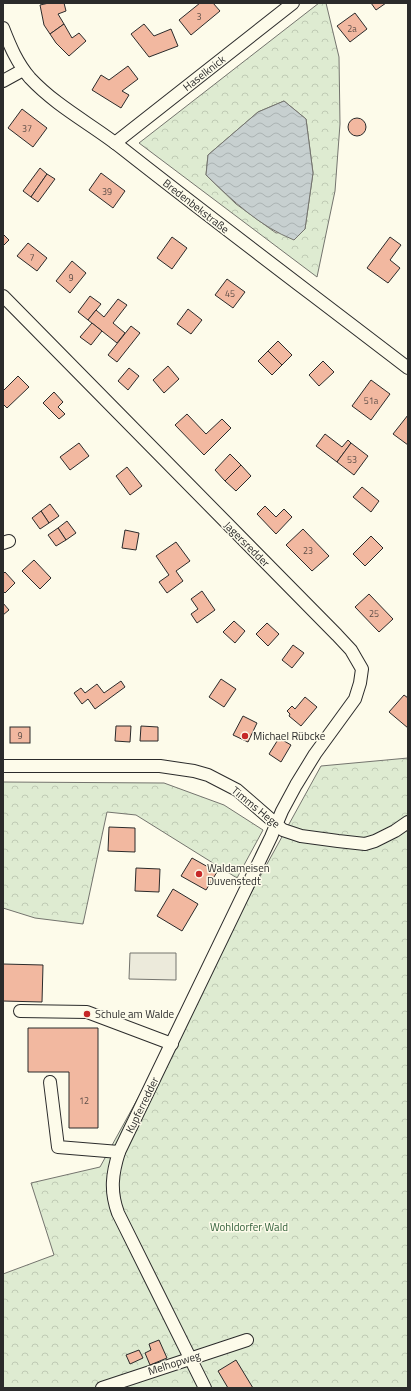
<svg xmlns="http://www.w3.org/2000/svg" width="411" height="1391" viewBox="0 0 411 1391" font-family="'Titillium Web',sans-serif">
	<style>
		.forest { fill: url(#forest-crowns); stroke: #74746e; fill-rule: evenodd }
		.parking { fill: #eceadb; stroke: #74746e }
		.water { fill: url(#water-waves); stroke: #74746e }
		.building { fill: #f2b8a0; stroke: #2b2b2b }
		.lines { fill: none; stroke-linecap: round; stroke-linejoin: round }
		.minor-casing { stroke: #2b2b2b; stroke-width: 14 }
		.minor { stroke: #fdfbea; stroke-width: 12 }
		.poi-dot { fill: #c62828; stroke: #fdfbea; stroke-width: 1.5 }
		.labels { text-anchor: middle; dominant-baseline: central; stroke-width: 3; stroke-linejoin: round; paint-order: stroke }
		.number-label { font-size: 9px; fill: #5d4e48 }
		.street-label { font-size: 11px; fill: #2b2b2b; stroke: #fdfbea }
		.poi-label { font-size: 11px; fill: #2b2b2b; stroke: #fdfbea; text-anchor: start }
		.park-label { font-size: 11px; fill: #34623c; stroke: #fdfbea }
	</style>
	<defs>
		<pattern id="forest-crowns" width="20" height="18" patternUnits="userSpaceOnUse"><rect width="20" height="18" fill="#deebd1"/><path d="M2 6a3 3 0 1 1 6 0M12 15a3 3 0 1 1 6 0" fill="none" stroke="#bfcab4"/></pattern>
		<pattern id="water-waves" width="16" height="10" patternUnits="userSpaceOnUse"><rect width="16" height="10" fill="#c7d0d0"/><path d="M0 5q4-4 8 0t8 0" fill="none" stroke="#abb3b3"/></pattern>
	</defs>
	<rect width="100%" height="100%" fill="#fdfbea"/>
	<g class="forest">
		<path d="M319,3H326L339,57L340,124L335,191L317,277L139,143ZM284,101L306,119L313,173L305,229L276,233L236,204L206,175L208,155L258,112Z"/>
		<path d="M408,758V1388H3V1274L54,1255L31,1183L100,1167L321,766Z"/>
		<path d="M3,782L164,783L224,805L263,830L237,878L136,815L107,812L83,924L35,918L3,908Z"/>
	</g>
	<path class="parking" d="M130,953H176V980L129,979Z"/>
	<path class="water" d="M284,101L306,119L313,173L305,229L294,240C259,226 233,201 206,175L208,155L258,112Z"/>
	<g class="building">
		<path d="M49,3H64L66,11L58,14L64,24L50,34L44,25L40,5Z"/>
		<path d="M200,3H213L220,11L191,35L179,20Z"/>
		<path d="M371,3H386L376,10Z"/>
		<path d="M355,13L367,29L350,42L337,26Z"/>
		<path d="M64,24L72,38L79,33L86,41L69,56L56,43L50,34Z"/>
		<path d="M144,24L154,36L171,29L178,46L149,57L131,34Z"/>
		<path d="M128,66L138,79L122,91L129,95L121,108L92,90L101,75L109,80Z"/>
		<path d="M22,109L47,128L33,147L8,128Z"/>
		<circle cx="357" cy="127" r="9"/>
		<path d="M40,168L47,174L31,197L23,191Z"/>
		<path d="M101,173L125,191L113,208L89,190Z"/>
		<path d="M47,174L55,179L38,202L31,197Z"/>
		<path d="M3,234L9,240L3,246Z"/>
		<path d="M172,237L187,248L172,269L157,258Z"/>
		<path d="M390,237L401,245L390,260L400,268L388,283L367,268Z"/>
		<path d="M28,243L47,258L37,271L17,256Z"/>
		<path d="M72,261L86,273L70,293L56,281Z"/>
		<path d="M227,279L245,292L233,308L215,295Z"/>
		<path d="M90,296L101,304L88,320L78,312Z"/>
		<path d="M118,299L127,305L113,323L125,333L117,343L88,320L96,310L104,317Z"/>
		<path d="M188,309L202,320L191,334L177,324Z"/>
		<path d="M92,323L102,331L91,345L80,337Z"/>
		<path d="M131,326L140,333L117,362L108,355Z"/>
		<path d="M278,341L292,355L282,365L268,351Z"/>
		<path d="M268,351L282,365L272,375L258,361Z"/>
		<path d="M323,361L334,372L319,386L309,375Z"/>
		<path d="M168,366L179,379L164,393L153,380Z"/>
		<path d="M129,368L139,376L128,390L118,381Z"/>
		<path d="M18,376L29,387L7,408L3,404V391Z"/>
		<path d="M371,380L390,394L371,420L352,406Z"/>
		<path d="M54,392L63,402L58,407L65,414L59,419L43,403Z"/>
		<path d="M187,414L206,434L222,419L231,428L204,455L175,425Z"/>
		<path d="M408,415V445L393,434Z"/>
		<path d="M325,434L342,447L348,440L351,443L337,462L316,446Z"/>
		<path d="M79,443L89,456L70,470L60,457Z"/>
		<path d="M351,443L368,456L354,475L337,462Z"/>
		<path d="M230,454L241,465L225,481L215,470Z"/>
		<path d="M241,465L251,476L236,491L225,481Z"/>
		<path d="M127,467L142,486L130,495L116,476Z"/>
		<path d="M362,487L379,501L371,512L353,497Z"/>
		<path d="M50,504L59,516L49,523L41,511Z"/>
		<path d="M265,506L276,517L284,509L292,517L276,534L257,514Z"/>
		<path d="M41,511L49,523L40,529L32,518Z"/>
		<path d="M67,521L76,533L66,540L58,528Z"/>
		<path d="M58,528L66,540L56,546L48,535Z"/>
		<path d="M303,529L329,556L312,571L286,545Z"/>
		<path d="M125,530L139,533L136,550L122,548Z"/>
		<path d="M371,536L383,548L365,566L353,554Z"/>
		<path d="M176,542L190,561L176,571L183,581L167,593L159,582L169,575L156,556Z"/>
		<path d="M34,560L51,578L40,589L22,571Z"/>
		<path d="M5,572L15,583L5,593L3,591V574Z"/>
		<path d="M202,591L215,610L197,623L191,614L198,609L191,599Z"/>
		<path d="M369,594L393,619L379,632L355,607Z"/>
		<path d="M3,603L9,610L3,615Z"/>
		<path d="M234,621L245,631L235,643L223,632Z"/>
		<path d="M267,623L279,634L268,646L256,634Z"/>
		<path d="M293,645L304,653L292,668L282,660Z"/>
		<path d="M221,679L236,689L224,707L209,697Z"/>
		<path d="M121,681L125,687L95,709L88,699L82,704L74,693L81,688L85,693L97,684L104,693Z"/>
		<path d="M404,695L408,698V728L389,712Z"/>
		<path d="M305,697L317,707L301,726L289,716L290,714L287,711L292,706L295,709Z"/>
		<path d="M243,716L257,723L248,742L233,735Z"/>
		<path d="M116,726H131L130,742L115,741Z"/>
		<path d="M141,726L158,727V741H140Z"/>
		<rect x="10" y="727" width="20" height="16"/>
		<path d="M279,738L291,745L281,762L269,754Z"/>
		<path d="M109,827L135,828V852L108,851Z"/>
		<path d="M192,858L217,872L206,890L181,876Z"/>
		<path d="M136,868L160,869L159,892L135,891Z"/>
		<path d="M173,889L198,904L182,931L157,916Z"/>
		<path d="M3,964L43,965L42,1002L3,1001Z"/>
		<path d="M28,1028H98V1128H69V1072H28Z"/>
		<path d="M159,1340L167,1358L150,1365L145,1353L151,1350L149,1344Z"/>
		<path d="M139,1350L143,1358L130,1364L126,1355Z"/>
		<path d="M236,1360L253,1388H228L218,1371Z"/>
	</g>
	<g class="lines">
		<defs>
			<g id="minor">
				<path d="M3,28C10,46 17,63 30,78C57,107 93,125 123,149C217,223 313,295 408,368"/>
				<path d="M3,81L23,70"/>
				<path d="M115,143L293,3"/>
				<path d="M3,296L337,635L351,650L362,669L360,683L355,699L315,754L296,785L282,811L271,837L119,1152C112,1174 110,1191 118,1213L205,1388"/>
				<path d="M3,543L9,541"/>
				<path d="M3,766H160L194,771L208,775L237,790L283,830L301,836L338,841L365,844L375,841L395,831L408,822"/>
				<path d="M20,1011L87,1012L172,1044"/>
				<path d="M50,1082L58,1147L119,1152"/>
				<path d="M102,1388L247,1340"/>
			</g>
		</defs>
		<use href="#minor" class="minor-casing"/>
		<use href="#minor" class="minor"/>
	</g>
	<g class="poi-dot">
		<circle cx="245" cy="736" r="4"/>
		<circle cx="199" cy="874" r="4"/>
		<circle cx="87" cy="1014" r="4"/>
	</g>
	<g class="labels">
		<g class="number-label">
			<text x="199" y="16">3</text>
			<text x="352" y="28">2a</text>
			<text x="27" y="128">37</text>
			<text x="107" y="191">39</text>
			<text x="32" y="257">7</text>
			<text x="71" y="277">9</text>
			<text x="230" y="293">45</text>
			<text x="371" y="400">51a</text>
			<text x="352" y="459">53</text>
			<text x="308" y="550">23</text>
			<text x="374" y="613">25</text>
			<text x="20" y="735">9</text>
			<text x="84" y="1100">12</text>
		</g>
		<g class="street-label">
			<text transform="translate(204 73) rotate(-38)">Haselknick</text>
			<text transform="translate(196 206) rotate(38)">Bredenbekstraße</text>
			<text transform="translate(247 544) rotate(45)">Jagersredder</text>
			<text transform="translate(256 807) rotate(39)">Timms Hege</text>
			<text transform="translate(142 1105) rotate(-64)">Kupferredder</text>
			<text transform="translate(174 1363) rotate(-18)">Melhopweg</text>
		</g>
		<g class="poi-label">
			<text x="253" y="736">Michael Rübcke</text>
			<text x="207" y="868">Waldameisen<tspan x="207" dy="13">Duvenstedt</tspan></text>
			<text x="95" y="1014">Schule am Walde</text>
		</g>
		<g class="park-label">
			<text x="249" y="1227">Wohldorfer Wald</text>
		</g>
	</g>
	<rect width="411" height="1391" fill="none" stroke="#2b2b2b" stroke-width="8"/>
</svg>
